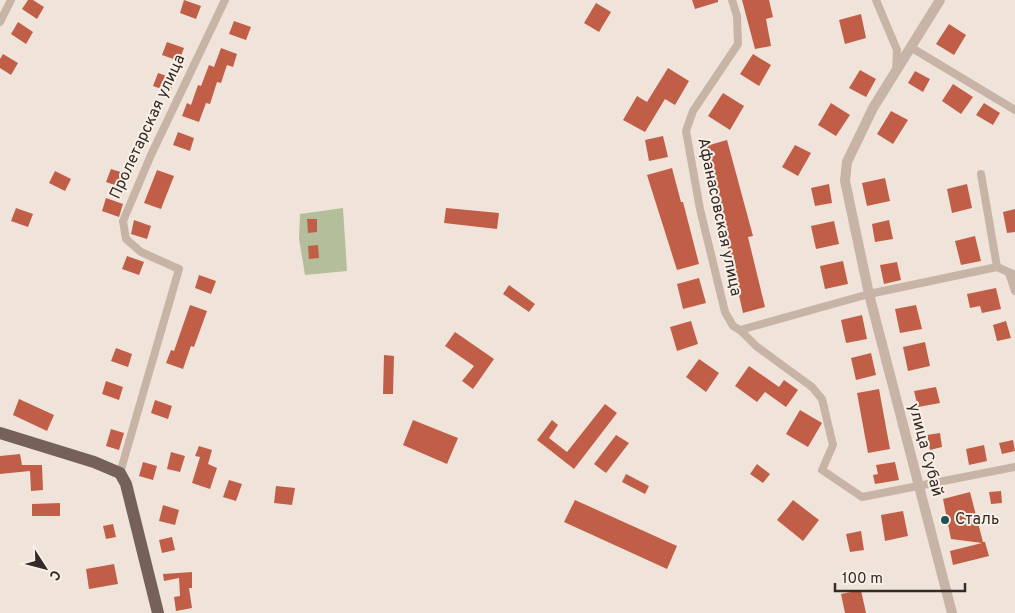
<svg xmlns="http://www.w3.org/2000/svg" width="1015" height="613" viewBox="0 0 1015 613" font-family="Overpass,sans-serif">
	<style>
		.green { fill: #b4be9b }
		.building { fill: #c05e48 }
		.lines { fill: none; stroke-linecap: round; stroke-linejoin: round }
		.minor { stroke: #c7b4a7; stroke-width: 8 }
		.tertiary { stroke: #c7b4a7; stroke-width: 10 }
		.primary { stroke: #756159; stroke-width: 12 }
		.poi-dot { fill: #1f5353; stroke: #f8efe6; stroke-width: 2 }
		.labels { text-anchor: middle; dominant-baseline: central; stroke-width: 4; stroke-linejoin: round; paint-order: stroke }
		.street-label { font-size: 16px; fill: #342a27; stroke: #f8efe6 }
		.poi-label { font-size: 16px; fill: #342a27; stroke: #f8efe6; text-anchor: start }
	</style>
	<rect width="100%" height="100%" fill="#f0e4da"/>
	<path class="green" d="M343,208L347,271L305,275L299,239L300,214Z"/>
	<g class="building">
		<path d="M28,0H33L44,7L37,19L22,9Z"/>
		<path d="M184,0L201,6L196,19L180,13Z"/>
		<path d="M692,0H718V2L695,9Z"/>
		<path d="M742,0H769L773,17L766,19L771,46L755,49Z"/>
		<path d="M596,3L611,12L599,32L584,23Z"/>
		<path d="M861,14L866,38L845,44L839,20Z"/>
		<path d="M234,21L251,27L246,40L229,34Z"/>
		<path d="M18,22L33,32L26,44L11,34Z"/>
		<path d="M949,24L966,35L954,55L936,44Z"/>
		<path d="M167,42L184,48L179,61L162,55Z"/>
		<path d="M221,48L237,54L233,67L227,65L221,83L217,82L210,104L206,103L199,122L182,116L187,103L191,105L198,85L201,86L209,65L214,67Z"/>
		<path d="M3,54L18,63L11,75L0,68V59Z"/>
		<path d="M753,54L771,65L759,86L740,74Z"/>
		<path d="M668,68L689,81L675,105L665,99L645,132L623,120L637,96L647,102Z"/>
		<path d="M860,70L876,79L866,97L849,88Z"/>
		<path d="M915,71L930,79L923,92L908,83Z"/>
		<path d="M158,73L175,79L170,92L153,86Z"/>
		<path d="M953,84L973,97L961,114L942,101Z"/>
		<path d="M723,93L744,106L730,130L708,116Z"/>
		<path d="M831,103L850,115L836,136L818,125Z"/>
		<path d="M984,103L1000,113L993,125L976,115Z"/>
		<path d="M891,111L908,120L893,144L877,134Z"/>
		<path d="M178,132L194,138L190,151L173,145Z"/>
		<path d="M663,136L668,157L649,161L645,140Z"/>
		<path d="M727,140L753,236L748,237L765,307L743,313L721,216L724,215L706,146Z"/>
		<path d="M795,145L811,153L798,176L782,167Z"/>
		<path d="M672,168L681,202H683L699,264L677,270L647,175Z"/>
		<path d="M111,169L127,174L123,188L106,182Z"/>
		<path d="M157,170L174,176L161,209L144,203Z"/>
		<path d="M55,171L71,179L65,191L49,183Z"/>
		<path d="M885,178L890,201L867,206L862,183Z"/>
		<path d="M829,184L832,203L815,206L811,188Z"/>
		<path d="M967,184L972,208L952,213L947,189Z"/>
		<path d="M106,198L123,204L119,217L102,211Z"/>
		<path d="M16,208L33,214L28,227L11,221Z"/>
		<path d="M446,208L499,213L497,229L444,223Z"/>
		<path d="M1015,209V232L1007,233L1003,212Z"/>
		<path d="M307,219H317V232L308,233Z"/>
		<path d="M134,220L151,226L147,239L131,234Z"/>
		<path d="M889,220L893,239L875,242L872,224Z"/>
		<path d="M834,221L839,244L816,249L811,226Z"/>
		<path d="M975,236L981,261L961,265L955,241Z"/>
		<path d="M318,245L319,258L309,259L308,246Z"/>
		<path d="M127,256L144,262L139,275L122,269Z"/>
		<path d="M843,261L848,284L825,289L820,266Z"/>
		<path d="M897,262L901,280L884,284L880,265Z"/>
		<path d="M199,275L216,281L211,294L195,288Z"/>
		<path d="M699,278L706,303L683,309L677,284Z"/>
		<path d="M509,285L535,304L529,312L503,294Z"/>
		<path d="M996,288L1001,309L982,313L980,306L970,308L967,294Z"/>
		<path d="M190,305L207,311L194,347L191,346L183,369L166,363L171,350L174,351Z"/>
		<path d="M916,305L922,329L900,333L895,309Z"/>
		<path d="M862,315L867,339L846,343L841,320Z"/>
		<path d="M691,321L698,344L677,351L670,327Z"/>
		<path d="M1006,321L1011,338L997,341L993,325Z"/>
		<path d="M455,332L494,359L473,389L462,381L474,366L445,346Z"/>
		<path d="M925,342L930,366L908,371L903,347Z"/>
		<path d="M116,348L132,354L128,367L111,361Z"/>
		<path d="M871,353L876,375L856,380L851,358Z"/>
		<path d="M384,355L394,356L393,394H383Z"/>
		<path d="M699,359L719,373L706,392L686,377Z"/>
		<path d="M749,366L779,387L784,380L798,390L786,407L765,392L757,402L735,386Z"/>
		<path d="M106,381L123,387L119,400L102,394Z"/>
		<path d="M936,387L940,403L918,407L914,391Z"/>
		<path d="M879,389L890,449L868,453L857,393Z"/>
		<path d="M19,399L54,415L47,431L13,415Z"/>
		<path d="M155,400L172,406L168,419L151,413Z"/>
		<path d="M605,404L617,413L574,469L537,440L552,420L558,425L549,438L567,452Z"/>
		<path d="M800,410L822,423L808,447L786,434Z"/>
		<path d="M413,420L458,438L447,464L403,445Z"/>
		<path d="M111,429L124,433L119,450L106,446Z"/>
		<path d="M940,433L942,447L930,450L927,435Z"/>
		<path d="M616,435L629,443L606,473L594,464Z"/>
		<path d="M1013,440L1015,451L1002,454L999,443Z"/>
		<path d="M984,445L987,461L969,465L966,449Z"/>
		<path d="M199,446L212,450L208,464L217,468L210,489L192,483L200,457L195,456Z"/>
		<path d="M171,452L185,456L180,472L167,469Z"/>
		<path d="M20,454L22,465H42L43,490L31,491L30,471L0,474V456Z"/>
		<path d="M143,462L157,466L153,480L139,476Z"/>
		<path d="M895,462L899,480L875,484L873,475L878,474L876,465Z"/>
		<path d="M757,464L770,474L763,483L750,474Z"/>
		<path d="M626,474L649,486L645,494L622,482Z"/>
		<path d="M229,480L242,484L236,501L223,497Z"/>
		<path d="M276,486L295,488L292,505L274,503Z"/>
		<path d="M1001,491L1002,503L991,504L989,492Z"/>
		<path d="M970,492L983,542H985L989,556L953,565L950,551L982,543L951,539L943,499Z"/>
		<path d="M575,500L677,546L667,569L564,522Z"/>
		<path d="M793,500L819,520L803,541L777,520Z"/>
		<path d="M60,503V516H32V504Z"/>
		<path d="M163,505L179,510L175,525L159,521Z"/>
		<path d="M903,511L908,536L885,541L881,515Z"/>
		<path d="M113,524L116,537L106,539L103,526Z"/>
		<path d="M861,531L864,550L850,552L846,534Z"/>
		<path d="M172,537L175,550L162,553L159,540Z"/>
		<path d="M114,564L118,584L89,589L86,569Z"/>
		<path d="M192,572V588H189L192,608L176,611L174,597L180,596L179,578L164,581L163,574Z"/>
		<path d="M861,590L866,613H845L841,594Z"/>
	</g>
	<g class="lines">
		<g class="minor">
			<path d="M732,0L737,16L738,44L693,111L686,131L700,209L725,312L733,326L740,330"/>
			<path d="M876,0L897,50L896,71"/>
			<path d="M0,22L11,0"/>
			<path d="M912,48L1015,110"/>
			<path d="M981,174L997,267"/>
			<path d="M1009,273L1015,291"/>
			<path d="M1015,275L997,267L869,294L740,330L756,346L812,387L822,399L833,445L822,470L862,497L1015,467"/>
			<path d="M120,473L179,269L141,252L126,239L123,221L151,155L225,0"/>
		</g>
		<path class="tertiary" d="M940,0L873,108L847,162L845,181L869,294L952,613"/>
		<path class="primary" d="M0,433L94,462L120,473L126,484L158,613"/>
	</g>
	<circle class="poi-dot" cx="945" cy="520" r="5"/>
	<g class="labels">
		<g class="street-label">
			<text transform="translate(148 127) rotate(-65)">Пролетарская улица</text>
			<text transform="translate(719 217) rotate(78)">Афанасовская улица</text>
			<text transform="translate(925 450) rotate(75)">улица Субай</text>
		</g>
		<g class="poi-label">
			<text x="955" y="520">Сталь</text>
		</g>
	</g>
	<g transform="translate(45 568) rotate(126)" stroke="#f8efe6" stroke-width="4" paint-order="stroke">
	<path d="M0-4L9 19L0 12L-9 19Z" fill="#342a27"/>
	<text y="-8" font-size="14" font-weight="bold" text-anchor="middle" fill="#342a27">С</text>
	</g>
	<path d="M835 583v8h130v-8" fill="none" stroke="#342a27" stroke-width="2.5"/>
	<text x="842" y="583" font-size="15" fill="#342a27" stroke="#f8efe6" stroke-width="4" paint-order="stroke">100 m</text>
</svg>
